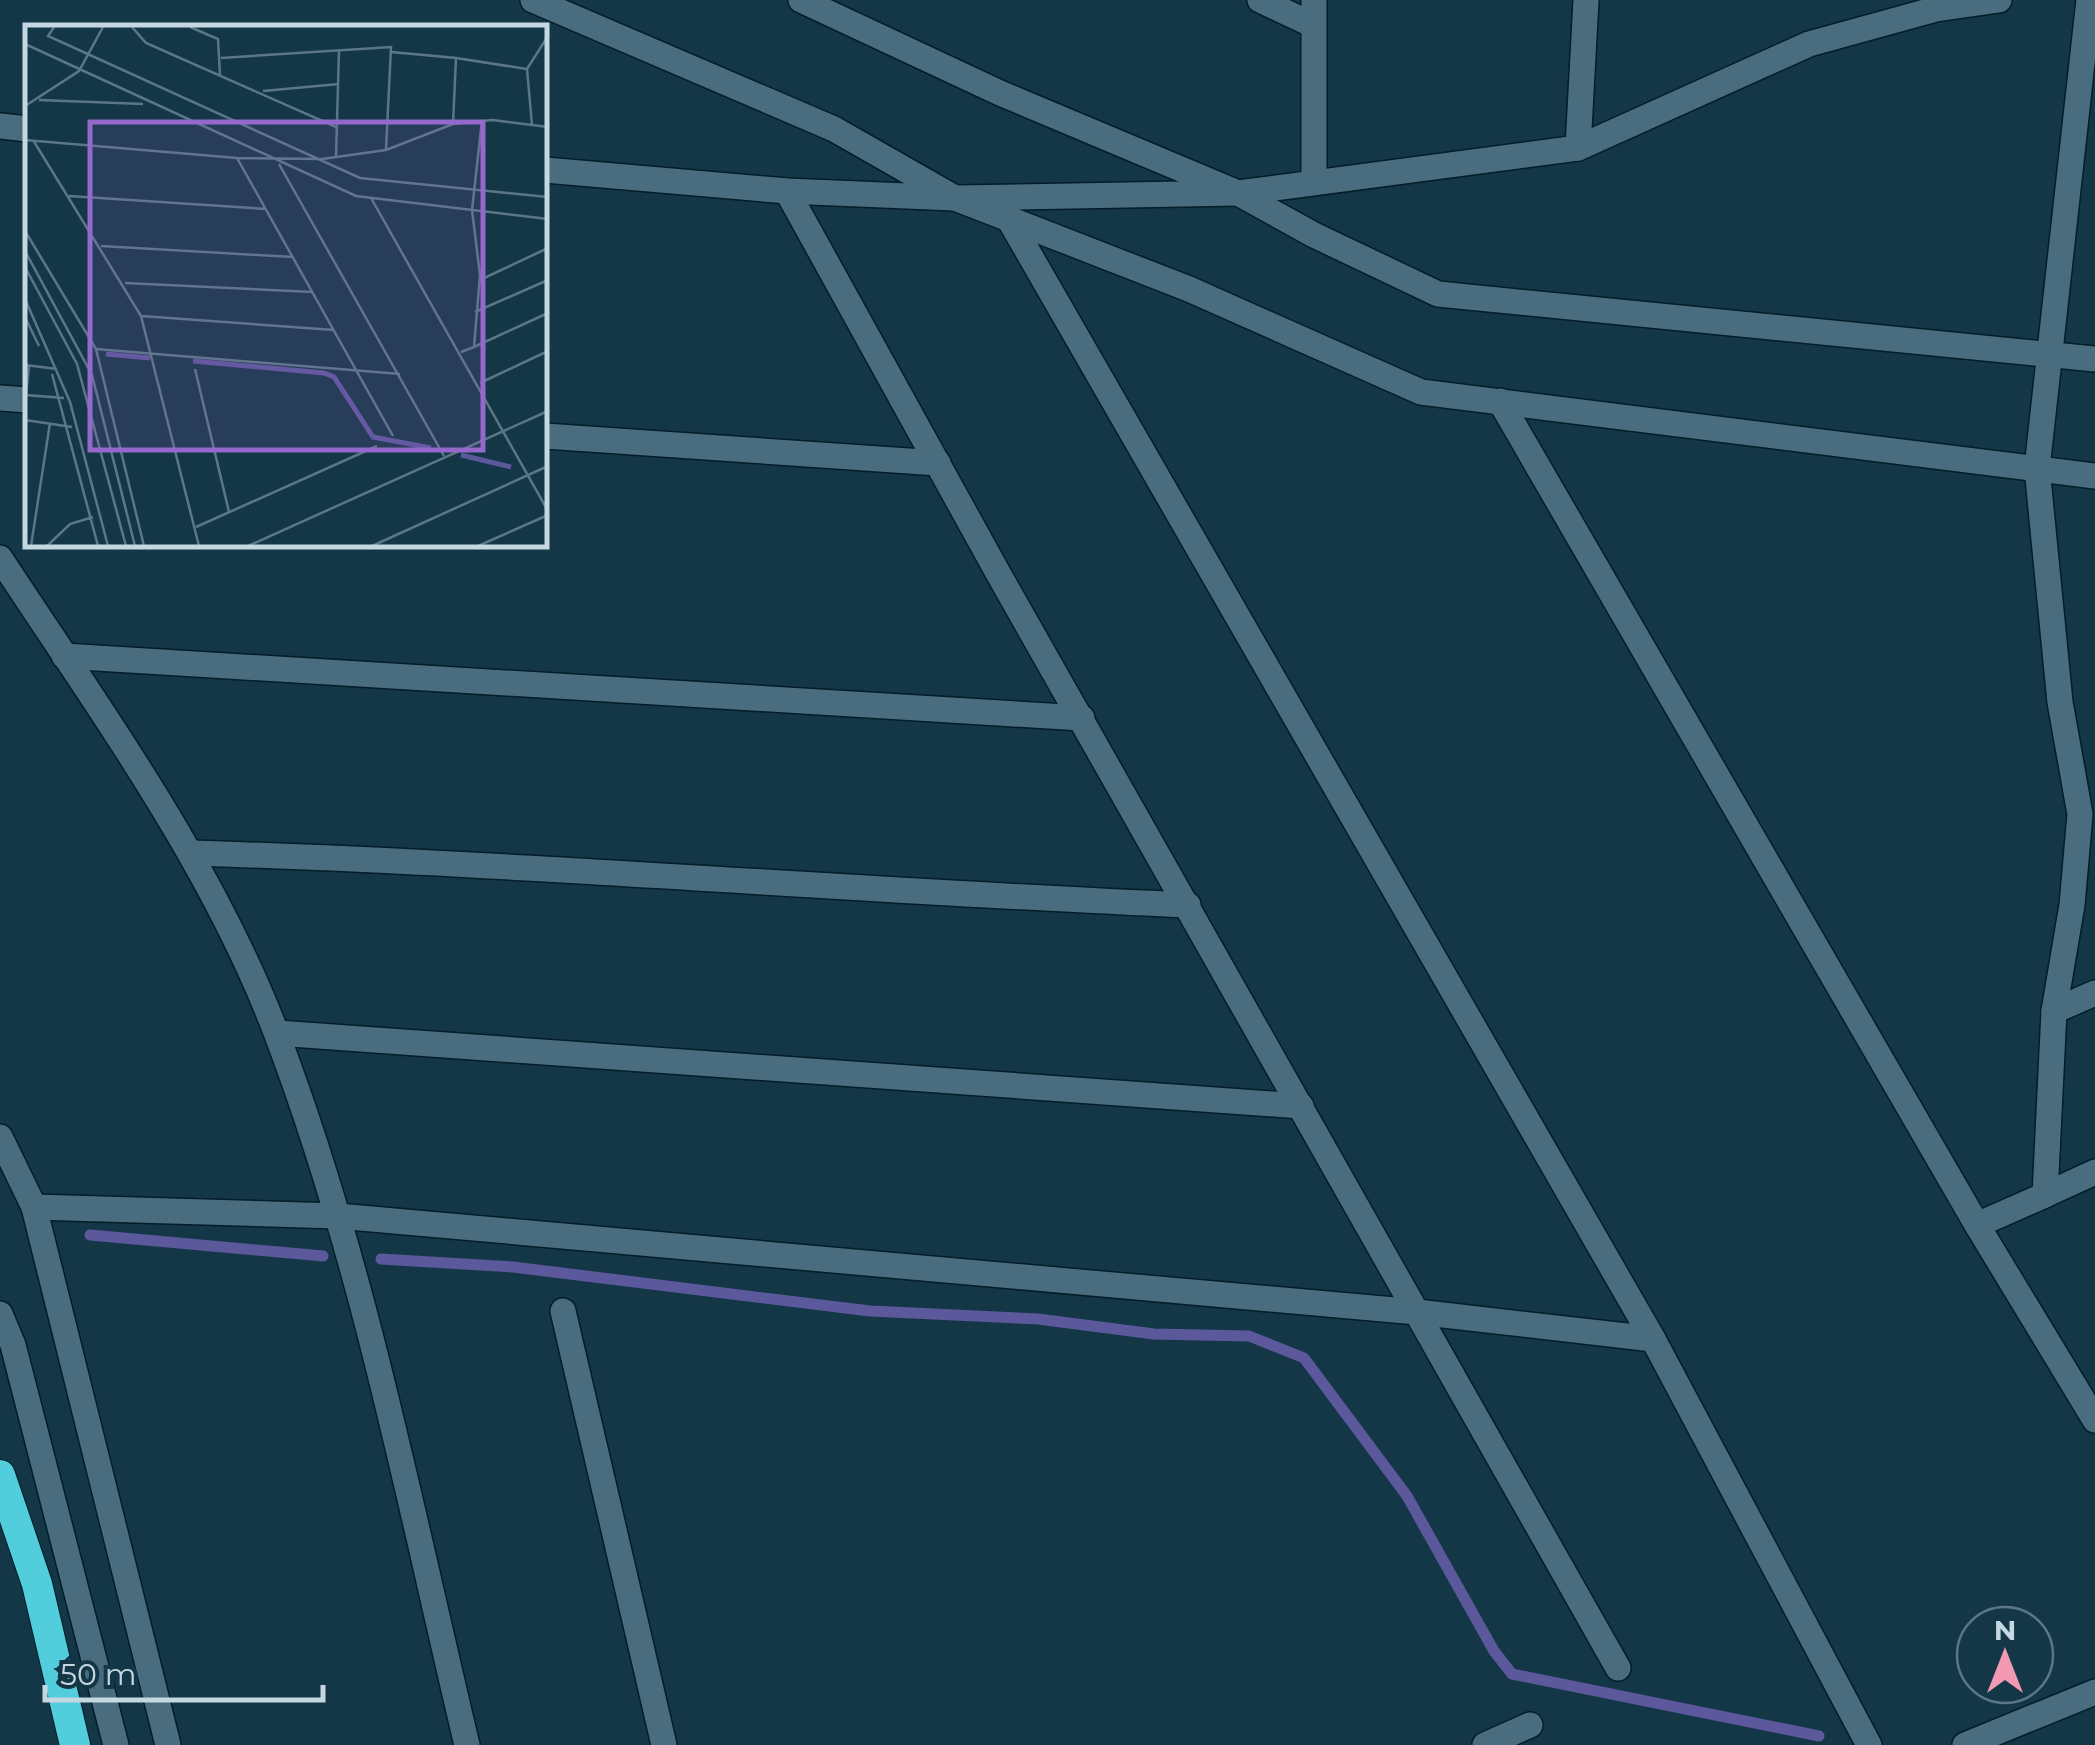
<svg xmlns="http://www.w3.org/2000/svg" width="2095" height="1745" viewBox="0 0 2095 1745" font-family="Montserrat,sans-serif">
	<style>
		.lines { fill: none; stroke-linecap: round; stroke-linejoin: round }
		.stream { stroke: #5c589c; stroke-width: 11 }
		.minor-casing { stroke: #031d29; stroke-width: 28 }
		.highway-casing { stroke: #031d29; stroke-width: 32 }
		.minor { stroke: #496d7f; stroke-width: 25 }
		.highway { stroke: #51cddc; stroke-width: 30 }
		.inset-river { fill: none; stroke: #5c589c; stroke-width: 5 }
		.inset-road { fill: none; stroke: #5b7785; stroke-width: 2.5 }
		.view { fill: #9568cb; fill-opacity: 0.15; stroke: #9568cb; stroke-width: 5 }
		.inset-edge { fill: none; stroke: #c5d8e2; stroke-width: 5 }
	</style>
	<rect width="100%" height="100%" fill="#143747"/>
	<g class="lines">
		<g class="stream">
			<path d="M90,1235L323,1256"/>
			<path d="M381,1259L513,1267L870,1311L1038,1319L1154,1334L1249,1336L1304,1358L1407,1496L1494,1651L1512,1674L1819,1736"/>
		</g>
		<defs>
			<g id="minor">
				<path d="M533,0L834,129L955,198L1189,289L1421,392L2095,476"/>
				<path d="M801,0L1000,93L1238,193L1314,235L1438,294L2095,359"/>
				<path d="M1260,0L1313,25"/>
				<path d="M0,126L28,129"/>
				<path d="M1578,148L1586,0"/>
				<path d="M545,170L787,191L955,198L1238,193L1578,148L1809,44L1936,9L1999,0"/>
				<path d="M1314,182V0"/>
				<path d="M787,191L998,573L1618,1668"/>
				<path d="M1009,219L1653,1339L1869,1745"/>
				<path d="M0,398L28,400"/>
				<path d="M1500,401L1977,1225L2095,1420"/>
				<path d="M545,436L938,463"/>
				<path d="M0,558C100,711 212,863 277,1035C364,1264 410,1507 467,1745"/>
				<path d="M64,656L1082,718"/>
				<path d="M191,853C524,863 855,891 1188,905"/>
				<path d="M2054,1011L2095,993"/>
				<path d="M277,1033L1301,1106"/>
				<path d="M0,1137L34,1207L338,1216L1417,1312L1653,1339"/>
				<path d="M2045,1195L2095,1172"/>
				<path d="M34,1207L168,1745"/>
				<path d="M1977,1225L2045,1195L2054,1011L2072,905L2080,814L2060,702L2037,468L2089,0"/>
				<path d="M563,1311L664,1745"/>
				<path d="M0,1314L13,1345L116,1745"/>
				<path d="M1485,1745L1530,1725"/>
				<path d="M1965,1745L2095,1692"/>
			</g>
			<path id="highway" d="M0,1475L37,1584L75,1745"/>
		</defs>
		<use href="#minor" class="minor-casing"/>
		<use href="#highway" class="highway-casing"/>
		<use href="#minor" class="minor"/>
		<use href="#highway" class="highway"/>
	</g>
	<g transform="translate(25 25)">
		<rect width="522" height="522" fill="#143747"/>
		<path class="inset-river" d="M81,329L125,333M168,336L299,348L309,352L348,412L406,423M436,430L486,442"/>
		<path class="inset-road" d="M29,2L23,11L335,153L523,172M107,2L121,18L311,102M165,2L193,14L195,50M0,19L331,171L523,194M366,27L431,33L428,99M196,33L366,22L361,125M431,33L502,44L507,100M502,44L523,11M238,66L314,59M14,75L118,79M0,81L54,46L78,2M0,115L212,133L297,134L361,125L428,99L468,95L523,102M8,115L116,291L174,521M311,132L314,25M212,133L368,411M254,139L419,431M44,171L241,184M346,173L523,486M0,206L71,324L375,349M76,221L268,232M0,226L67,350L110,521M0,242L52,339L101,521M455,255L523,223M100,258L288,267M0,274L45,377L83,521M450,287L523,255M116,291L309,305M0,292L14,321M449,322L523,288M71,324L119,521M436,327L449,322L455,250L447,185L457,95M0,340L32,344M4,341L1,370L39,373M170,344L204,487M27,349L73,521M455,358L523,326M0,395L47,402M171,502L352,421M6,521L25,398M22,521L45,499L68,492M223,521L523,386M347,521L523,441M453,521L523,490"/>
		<path class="view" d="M65,97H458V425H65Z"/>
		<rect width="522" height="522" class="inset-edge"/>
	</g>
	<g transform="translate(2005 1655)"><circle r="48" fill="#143747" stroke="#5b7785" stroke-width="2.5"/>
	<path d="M0-8L18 38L0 25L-18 38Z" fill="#f19ab2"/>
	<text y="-15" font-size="28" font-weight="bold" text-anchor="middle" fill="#c5d8e2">N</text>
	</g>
	<path d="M45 1685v15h278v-15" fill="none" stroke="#c5d8e2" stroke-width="5"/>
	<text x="60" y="1685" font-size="30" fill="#c5d8e2" stroke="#143747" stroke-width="8" paint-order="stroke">50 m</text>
</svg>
